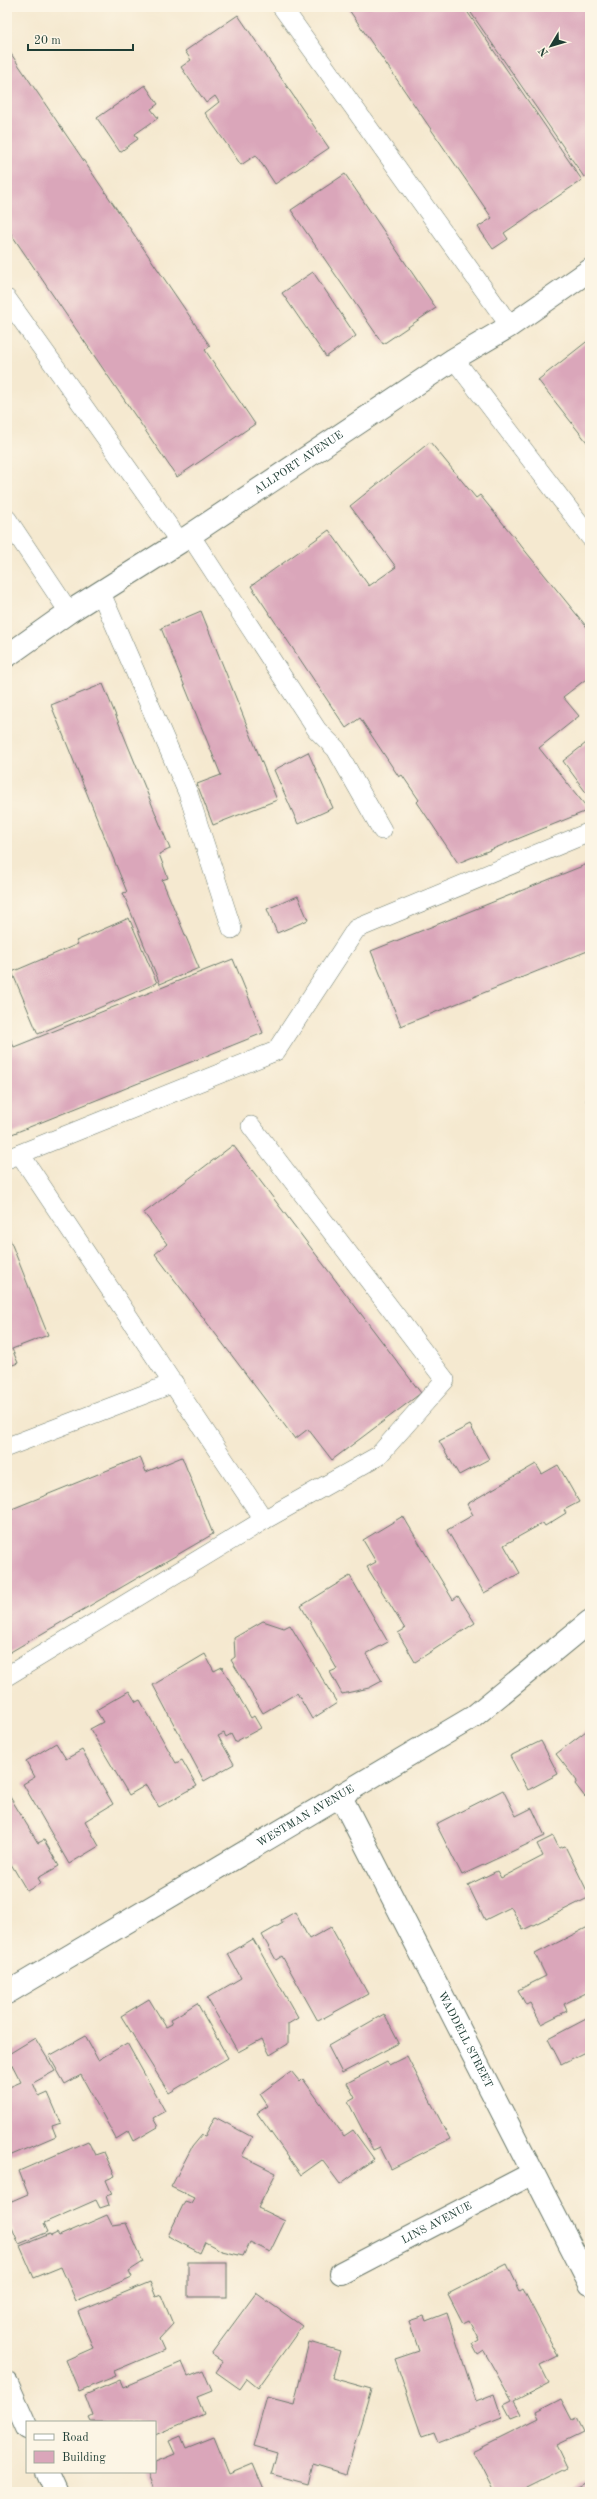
<svg xmlns="http://www.w3.org/2000/svg" width="597" height="2499" viewBox="0 0 597 2499" font-family="'Old Standard TT',serif">
	<style>
		.building { fill: #daa6ba }
		.lines { fill: none; stroke-linecap: round; stroke-linejoin: round }
		.lane-casing { stroke: #6a796b; stroke-width: 20 }
		.street-casing { stroke: #6a796b; stroke-width: 24 }
		.lane { stroke: #fff; stroke-width: 19 }
		.street { stroke: #fff; stroke-width: 22 }
		.labels { text-anchor: middle; dominant-baseline: central; stroke-width: 3; stroke-linejoin: round; paint-order: stroke }
		.street-label { font-size: 11px; fill: #1f3d34; stroke: #fcf5e5 }
	</style>
	<rect width="100%" height="100%" fill="#fcf5e5"/>
	<filter id="ink" filterUnits="userSpaceOnUse"><feTurbulence type="fractalNoise" baseFrequency=".025" numOctaves="2"/><feDisplacementMap in="SourceGraphic" scale="8" xChannelSelector="R" yChannelSelector="G"/><feConvolveMatrix kernelMatrix="1 2 1 2 8 2 1 2 1" color-interpolation-filters="sRGB"/></filter>
	<filter id="wash" filterUnits="userSpaceOnUse"><feTurbulence type="fractalNoise" baseFrequency=".012" numOctaves="4" result="noise"/><feDisplacementMap in="SourceGraphic" scale="16" xChannelSelector="R" yChannelSelector="G"/><feGaussianBlur stdDeviation="0.9" result="paint"/><feColorMatrix in="noise" values="0 0 0 0 0 0 0 0 0 0 0 0 0 0 0 0 0 1.4 0 .05"/><feComposite in="paint" operator="in"/></filter>
	<g filter="url(#wash)">
		<rect width="100%" height="100%" fill="#f5e9d0"/>
		<g id="blocks">
			<g class="building">
				<path d="M347,7H464L582,180L504,233L508,239L493,249L478,227L492,218Z"/>
				<path d="M467,7H590V173L584,177Z"/>
				<path d="M238,15L329,148L275,184L256,155L241,165L205,113L219,102L215,96L206,103L181,67L191,60L185,51Z"/>
				<path d="M7,48L210,346L205,350L255,424L177,477L7,228Z"/>
				<path d="M145,85L158,104L151,109L158,118L135,134L138,139L120,152L97,118Z"/>
				<path d="M345,174L436,308L383,344L291,210Z"/>
				<path d="M313,272L356,336L326,357L282,293Z"/>
				<path d="M590,339V446L538,380Z"/>
				<path d="M430,442L476,498L480,495L590,631V676L563,697L579,716L539,748L589,810L458,863L417,802L419,800L402,775L399,777L360,718L346,728L251,586L329,530L369,586L396,567L350,506Z"/>
				<path d="M201,611L277,800L213,825L197,784L221,775L161,628Z"/>
				<path d="M103,684L170,849L159,854L168,878L162,880L199,968L160,984L123,893L127,892L51,705Z"/>
				<path d="M590,740V798L563,761Z"/>
				<path d="M308,752L333,808L298,824L274,770Z"/>
				<path d="M590,863V950L401,1026L371,951Z"/>
				<path d="M298,896L308,920L277,933L267,909Z"/>
				<path d="M129,918L157,983L38,1034L12,972L78,944L76,941Z"/>
				<path d="M233,959L263,1033L7,1136V1031L14,1047Z"/>
				<path d="M590,1098V1109L586,1100Z"/>
				<path d="M233,1145L421,1393L332,1460L308,1429L295,1439L155,1254L167,1244L144,1213Z"/>
				<path d="M8,1235L48,1335L12,1349L18,1363L7,1367Z"/>
				<path d="M470,1425L489,1459L459,1475L439,1441Z"/>
				<path d="M140,1457L146,1472L182,1457L213,1534L7,1654V1511Z"/>
				<path d="M536,1464L542,1474L558,1465L579,1502L564,1510L566,1513L545,1526L543,1523L504,1545L520,1573L484,1593L447,1530L473,1515L467,1504Z"/>
				<path d="M403,1516L453,1600L458,1596L475,1623L415,1662L398,1633L405,1629L367,1567L376,1562L363,1540Z"/>
				<path d="M350,1576L388,1642L366,1654L382,1681L369,1688L342,1694L330,1672L337,1669L301,1606Z"/>
				<path d="M263,1621L284,1628L290,1625L337,1703L312,1719L297,1693L263,1713L231,1660L235,1657L234,1638Z"/>
				<path d="M205,1654L214,1671L222,1667L251,1718L254,1716L261,1728L235,1742L231,1734L226,1737L224,1733L218,1736L234,1764L204,1781L153,1685Z"/>
				<path d="M129,1691L136,1702L140,1700L176,1763L182,1760L197,1786L159,1807L146,1785L129,1795L90,1729L103,1722L96,1710Z"/>
				<path d="M590,1728V1798L588,1795L585,1797L575,1784L577,1781L556,1754Z"/>
				<path d="M541,1741L558,1774L528,1790L510,1756Z"/>
				<path d="M56,1743L66,1759L82,1750L113,1804L85,1821L99,1846L69,1864L23,1784L35,1777L26,1761Z"/>
				<path d="M503,1790L516,1816L532,1808L545,1836L462,1875L436,1824Z"/>
				<path d="M7,1792L38,1843L44,1840L59,1866L38,1878L41,1883L27,1891L11,1864L7,1866Z"/>
				<path d="M553,1836L559,1848L565,1846L590,1897L523,1930L511,1907L485,1920L468,1885L497,1871L501,1878L543,1856L537,1844Z"/>
				<path d="M295,1912L309,1939L331,1927L368,1994L318,2021L282,1956L276,1960L262,1935L283,1923L281,1920Z"/>
				<path d="M590,1926V1991L564,2004L567,2011L541,2024L530,2003L526,2005L518,1990L546,1976L535,1954Z"/>
				<path d="M253,1939L298,2018L288,2024V2044L270,2055L262,2039L238,2052L207,1998L241,1978L228,1954Z"/>
				<path d="M149,1999L166,2027L172,2024L170,2020L197,2003L228,2058L169,2093L121,2016Z"/>
				<path d="M384,2014L399,2043L342,2073L328,2046Z"/>
				<path d="M590,2017V2057L587,2051L561,2064L548,2039Z"/>
				<path d="M85,2036L98,2060L127,2043L165,2111L153,2118L158,2127L134,2141L129,2131L116,2139L81,2075L65,2084L49,2056Z"/>
				<path d="M35,2038L55,2071L33,2083L39,2097L48,2093L61,2123L52,2126L56,2136L7,2157V2088L21,2082L7,2055Z"/>
				<path d="M407,2056L450,2139L391,2169L380,2147L373,2150L348,2102L355,2098L347,2083L387,2062L389,2065Z"/>
				<path d="M291,2071L300,2082L303,2079L344,2136L353,2130L374,2159L340,2184L322,2160L301,2175L257,2113L268,2106L260,2094Z"/>
				<path d="M215,2117L252,2137L242,2156L276,2173L258,2208L285,2221L270,2252L250,2242L243,2256L222,2251L205,2242L200,2253L168,2236L185,2201L191,2203L194,2198L171,2187L192,2147L202,2135L205,2136Z"/>
				<path d="M88,2141L95,2155L104,2152L115,2176L106,2180L112,2194L106,2196L109,2205L100,2208L96,2200L44,2223L48,2232L19,2244L7,2216V2203L28,2194L19,2171Z"/>
				<path d="M107,2215L112,2225L126,2223L143,2262L129,2271L132,2277L76,2301L61,2267L34,2278L20,2246L50,2234L51,2236L57,2233L59,2236Z"/>
				<rect x="188" y="2262" width="39" height="35"/>
				<path d="M507,2264L520,2291L523,2289L558,2356L540,2365L549,2383L514,2401L521,2414L511,2418L504,2405L512,2401L484,2351L478,2355L472,2344L479,2340L469,2320L463,2323L448,2294Z"/>
				<path d="M150,2282L156,2297L161,2295L173,2324L159,2339L164,2350L114,2371L116,2376L79,2391L66,2360L93,2348L78,2312Z"/>
				<path d="M256,2293L302,2326L258,2388L247,2379L240,2389L216,2372L223,2362L211,2354Z"/>
				<path d="M447,2313L476,2401L494,2394L502,2418L438,2443L434,2433L422,2437L395,2359L419,2351L409,2321L424,2316L426,2321Z"/>
				<path d="M309,2342L340,2351L332,2378L371,2389L346,2474L313,2464L308,2484L271,2474L277,2453L253,2446L267,2397L294,2404Z"/>
				<path d="M182,2362L188,2376L203,2370L212,2391L197,2397L204,2414L155,2435V2422H91L89,2418L93,2416L85,2395L120,2380L123,2387Z"/>
				<path d="M561,2399L572,2420L576,2418L583,2432L556,2445L567,2468L519,2492H494L473,2451L539,2418L536,2412Z"/>
				<path d="M181,2436L186,2448L214,2437L229,2474L253,2464L264,2490L260,2492H155L147,2472H155V2462L175,2454L169,2441Z"/>
				<path d="M590,2480V2492H567Z"/>
			</g>
		</g>
	</g>
	<g filter="url(#ink)">
		<use href="#blocks" fill-opacity="0" stroke="#6a796b" stroke-width="1"/>
		<g class="lines">
			<defs>
				<g id="lane">
					<path d="M282,7L510,326"/>
					<path d="M7,299L180,542"/>
					<path d="M454,359L590,537"/>
					<path d="M7,519L69,612"/>
					<path d="M190,535L317,730L336,749L382,830"/>
					<path d="M101,593L188,793L232,929"/>
					<path d="M20,1154L264,1520"/>
					<path d="M7,1159L276,1051L356,929L590,832"/>
					<path d="M7,1447L174,1383"/>
					<path d="M7,1676L264,1520L378,1456L445,1380L251,1126"/>
				</g>
				<g id="street">
					<path id="s1" d="M7,656L69,612L180,542L454,359L510,326L590,270"/>
					<path id="s2" d="M340,1795L590,2284"/>
					<path id="s3" d="M7,1993L473,1717L590,1621"/>
					<path id="s4" d="M341,2273L533,2173"/>
					<path d="M7,2383L27,2428"/>
					<path d="M47,2472L56,2492"/>
				</g>
			</defs>
			<use href="#lane" class="lane-casing"/>
			<use href="#street" class="street-casing"/>
			<use href="#lane" class="lane"/>
			<use href="#street" class="street"/>
		</g>
	</g>
	<g class="labels">
		<g class="street-label">
			<text stroke="none"><textPath href="#s1" startOffset="350">ALLPORT AVENUE</textPath></text>
			<text stroke="none"><textPath href="#s3" startOffset="347">WESTMAN AVENUE</textPath></text>
			<text stroke="none"><textPath href="#s2" startOffset="275">WADDELL STREET</textPath></text>
			<text stroke="none"><textPath href="#s4" startOffset="108">LINS AVENUE</textPath></text>
		</g>
	</g>
	<rect width="597" height="2499" fill="none" stroke="#fcf5e5" stroke-width="24"/>
	<rect x="26" y="2421" width="130" height="52" fill="#fcf5e5" stroke="#a4ab9e"/>
	<rect x="34" y="2434" width="20" height="6" fill="#ffffff" stroke="#a4ab9e"/>
	<text x="62" y="2441" font-size="12" fill="#1f3d34">Road</text>
	<rect x="34" y="2451" width="20" height="12" fill="#daa6ba" stroke="#a4ab9e"/>
	<text x="62" y="2461" font-size="12" fill="#1f3d34">Building</text>
	<g transform="translate(551 46) rotate(232)" stroke="#fcf5e5" stroke-width="3" paint-order="stroke">
	<path d="M0-3L7 15L0 10L-7 15Z" fill="#1f3d34"/>
	<text y="-6" font-size="11" font-weight="bold" text-anchor="middle" fill="#1f3d34">N</text>
	</g>
	<path d="M28 44v6h105v-6" fill="none" stroke="#1f3d34" stroke-width="2"/>
	<text x="34" y="44" font-size="12" fill="#1f3d34" stroke="#fcf5e5" stroke-width="3" paint-order="stroke">20 m</text>
</svg>
